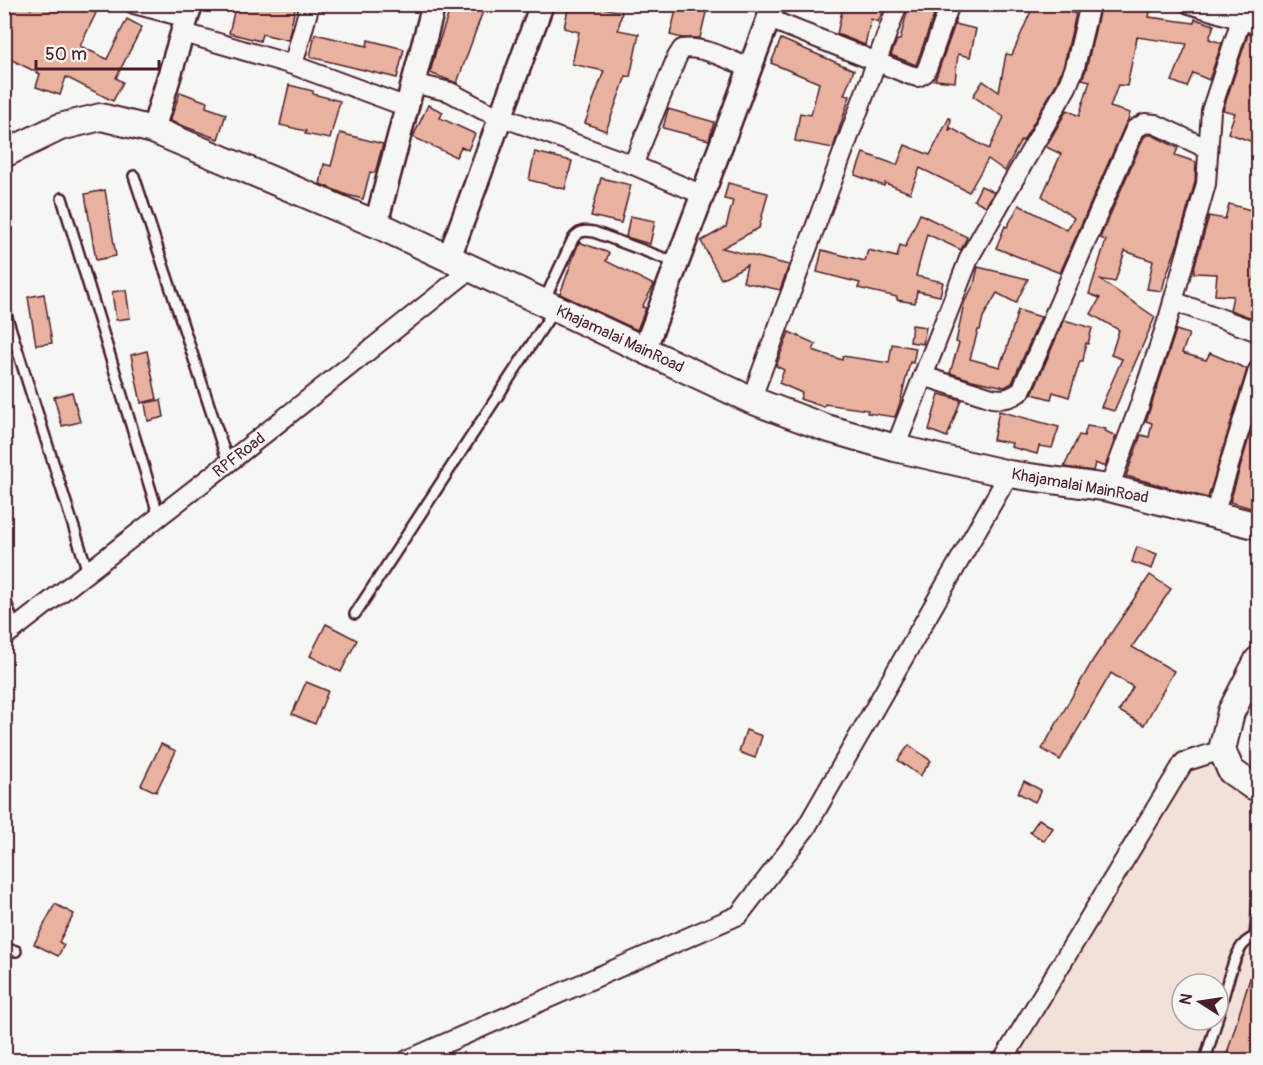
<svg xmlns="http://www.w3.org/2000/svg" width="1263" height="1065" viewBox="0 0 1263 1065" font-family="Pangolin,sans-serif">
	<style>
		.built { fill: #f2e1d9; fill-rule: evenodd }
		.building { fill: #e9b19f; stroke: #4a1f2b; stroke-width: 1.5 }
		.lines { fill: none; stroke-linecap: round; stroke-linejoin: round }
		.service-casing { stroke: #4a1f2b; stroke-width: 14 }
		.minor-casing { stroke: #4a1f2b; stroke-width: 22 }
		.tertiary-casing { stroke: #4a1f2b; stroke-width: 27 }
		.secondary-casing { stroke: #4a1f2b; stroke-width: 30 }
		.service { stroke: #f6f6f2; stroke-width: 9 }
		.minor { stroke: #f6f6f2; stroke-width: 18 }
		.tertiary { stroke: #f6f6f2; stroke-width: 22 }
		.secondary { stroke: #f6f6f2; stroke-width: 26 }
		.labels { text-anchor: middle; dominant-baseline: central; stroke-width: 4.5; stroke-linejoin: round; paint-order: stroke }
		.street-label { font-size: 16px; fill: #4a1f2b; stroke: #f6f6f2 }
	</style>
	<rect width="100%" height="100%" fill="#f6f6f2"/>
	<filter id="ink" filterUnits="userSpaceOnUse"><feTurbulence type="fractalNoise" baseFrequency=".0167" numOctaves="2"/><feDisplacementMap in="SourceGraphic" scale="12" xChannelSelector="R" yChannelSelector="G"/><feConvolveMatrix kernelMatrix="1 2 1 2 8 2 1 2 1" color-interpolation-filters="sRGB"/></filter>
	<g filter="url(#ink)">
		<path class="built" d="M1178,749L1258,789V1060H998ZM1182,984H1218V1020H1182Z"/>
		<g class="building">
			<path d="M4,4H22L31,9L33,4H67L76,9L79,4L96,13L80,46L107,59L127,19L142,27L116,78L123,82L113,101L66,77L60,95L36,87L40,74L4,56Z"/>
			<path d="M236,4H296L288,40L262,34L260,41L229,33Z"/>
			<path d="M452,4H465L483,11L457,83L430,73L436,50Z"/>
			<path d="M569,4H586L622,12L618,30L639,34L630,77L626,76L606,131L585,123L604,71L572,64L579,32L564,28Z"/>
			<path d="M685,4H708L700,38H682L670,35L676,10L683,11Z"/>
			<path d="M840,4H886L878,22L871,19L865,45L837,34L843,6Z"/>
			<path d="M909,4H934L933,9H935L933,18L916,65L891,55L897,40H900Z"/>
			<path d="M1034,4H1041L1076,14L1064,64L1057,82L1023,141L1021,140L1005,171L988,159L969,192L920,168L910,193L885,183L884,186L855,175L863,153L897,165L905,145L930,155L949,118L951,119L949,131L951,128L989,149L1004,117L973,96L983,81L999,92L1006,54L1012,55Z"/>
			<path d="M1101,4H1152L1149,17L1194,23L1195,19L1214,25L1209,39L1222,43L1209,80L1193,73L1187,87L1172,81L1187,44L1137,37L1127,86L1118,85L1110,107L1130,113L1128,120L1125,125L1060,273L996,248L1005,226L1007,227L1019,205L1067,230L1074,218L1042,196L1061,154L1046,147L1067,110L1079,116L1090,81L1082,79L1086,70Z"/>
			<path d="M955,24L976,29L970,57L958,54L955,82L935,80Z"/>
			<path d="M315,34L367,46L368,40L404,49L397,78L310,57Z"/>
			<path d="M1248,34L1258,36V144L1228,133L1235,113L1223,110Z"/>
			<path d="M781,39L854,70L844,95L850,96L833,148L795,141L800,113L811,115L819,83L771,63Z"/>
			<path d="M289,85L313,91V94L340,101L330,139L305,134L306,131L280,125Z"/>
			<path d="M180,92L207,102L206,107L226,114L218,139L170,121Z"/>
			<path d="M428,105L443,112L440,118L475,134L468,150L461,147L456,157L413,137Z"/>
			<path d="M668,109L714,122L709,140L663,128Z"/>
			<path d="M340,133L383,144L375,173L370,172L363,199L347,195L320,184L324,164L331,166Z"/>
			<path d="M1148,135H1152L1178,148L1175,155L1196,162L1195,182L1178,243L1165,279L1162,291L1147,289L1153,261L1125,251L1115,282L1099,279L1155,317L1114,411L1101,407L1122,359L1111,355L1119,330L1091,314L1100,298L1089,294L1106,240L1100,238L1144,137Z"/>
			<path d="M535,152L572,161L565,189L529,180Z"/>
			<path d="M601,178L631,185L621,223L591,216Z"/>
			<path d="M728,183L768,193L759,228L722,248L789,265L780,290L743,282L747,265L721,279L701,241L726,227L733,201L724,199Z"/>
			<path d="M981,186L994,192L986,206L974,200Z"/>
			<path d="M105,190L116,256L96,260L85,194Z"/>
			<path d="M1229,204L1258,212L1255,223L1258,224V264L1254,281L1258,282V294L1252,318L1230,310L1233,296L1215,295L1217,274L1194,273V268L1209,216L1225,219Z"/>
			<path d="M920,214L967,237L961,250L927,234L916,276L943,282L940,296L917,291L915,303L897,300V297L858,288L860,283L817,272L822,250L865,261L868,250L897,257L900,245L905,247Z"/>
			<path d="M630,216L655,221L650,244L626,237Z"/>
			<path d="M579,242L609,253L606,261L654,285L642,307L646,308L637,330L560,294Z"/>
			<path d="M978,267L1028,279L1016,303L997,293L983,317L980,330H978L970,359L1000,367L1003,357L1004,358L1018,310L1041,317L1012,383L1005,387L972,380L950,373L959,343L956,342L964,303L974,284Z"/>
			<path d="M126,290L130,318L116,320L112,292Z"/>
			<path d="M44,294L52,343L36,345L28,297Z"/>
			<path d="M1064,320L1092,328L1088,344L1086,343L1083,361H1080L1069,397L1053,392L1051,399L1032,394Z"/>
			<path d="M912,325L926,327L923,344L910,342Z"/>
			<path d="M1176,330L1189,334L1182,353L1206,360L1210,353L1247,369L1208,498L1126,476L1141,435L1149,437L1152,423L1146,421Z"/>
			<path d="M789,332L816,344L813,350L842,360L843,356L889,363L892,344L916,348L913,363L910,362L900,403L895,417L867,413L868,410L825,404L824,407L800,399L802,393L779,383L784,370L776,366Z"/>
			<path d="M147,351L157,399L141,403L131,355Z"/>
			<path d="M72,392L80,422L62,426L54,397Z"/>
			<path d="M939,394L961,400L947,437L929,430Z"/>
			<path d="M161,400L164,417L148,421L145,403Z"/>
			<path d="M999,411L1059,427L1052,448L1039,446L1037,454L1011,447L1012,443L993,440Z"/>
			<path d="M1255,417L1258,418V510L1230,502Z"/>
			<path d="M1087,426L1106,429L1105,431L1116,436L1105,467L1095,463L1093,471L1064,467L1079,435L1084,436Z"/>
			<path d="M1137,547L1157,554L1152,569L1132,562Z"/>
			<path d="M1150,575L1171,589L1132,647L1174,671L1144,725L1119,711L1133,687L1111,673L1060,760L1042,749L1093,660Z"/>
			<path d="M326,624L357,640L341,672L310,656Z"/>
			<path d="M306,682L328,691L315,724L292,714Z"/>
			<path d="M746,730L762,736L755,758L739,752Z"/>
			<path d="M161,744L176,751L156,792L141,785Z"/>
			<path d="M909,745L931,761L920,776L898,760Z"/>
			<path d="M1024,781L1041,790L1035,802L1018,793Z"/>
			<path d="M1039,819L1053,828L1044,841L1030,832Z"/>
			<path d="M55,904L74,914L59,942L64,945L58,956L34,944Z"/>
			<path d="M1255,962L1258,963V1060H1225Z"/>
		</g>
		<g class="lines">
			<defs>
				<g id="service">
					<path d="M134,176L228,463"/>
					<path d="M62,198L159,517"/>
					<path d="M544,301L573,239C579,231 584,230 594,232L677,263"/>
					<path d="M4,308L88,572"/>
					<path d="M4,596L15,629"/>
					<path d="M355,614L554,310"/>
					<path d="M1255,936L1258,906"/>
					<path d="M4,949L16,951"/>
					<path d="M1218,1016C1224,996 1231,962 1242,946C1246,941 1253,937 1258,936"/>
					<path d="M1205,1060L1217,1020"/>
				</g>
				<g id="minor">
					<path d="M134,4L188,18"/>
					<path d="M1189,4L1258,25"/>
					<path d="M769,19L910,75L918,77L925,73L928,66L950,4"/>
					<path d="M184,33L293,65L407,107"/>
					<path d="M293,65L310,4"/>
					<path d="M413,83L450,92L483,110L633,165L703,195"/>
					<path d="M633,165L677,57L682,49C702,45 731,61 750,68"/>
					<path d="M1173,301L1258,332"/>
					<path d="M923,376L992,398C1004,400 1011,398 1021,391L1135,129L1145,123L1155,124L1208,149"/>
					<path d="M751,400L898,4"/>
					<path d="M895,448L970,256L1067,87L1075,67L1090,4"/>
					<path d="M1109,488L1139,407L1169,316L1206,184L1211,111L1241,20L1248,4"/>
					<path d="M1214,515L1258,370"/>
					<path d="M4,637L228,463L471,269"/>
					<path d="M407,1060L739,915L806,828L1009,474"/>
					<path d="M1003,1060L1184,762L1222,750"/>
				</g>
				<g id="tertiary">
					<path d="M153,130L191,4"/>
					<path d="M376,224L434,4"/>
					<path d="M449,258L542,4"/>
					<path d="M644,351L774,4"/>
				</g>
				<g id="secondary">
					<path d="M4,154L60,127L101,117L153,130L376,224L751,400L826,428L895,448L1009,474L1109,488L1258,526"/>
					<path d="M1258,660L1231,712L1222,750L1231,771L1251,785L1258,788"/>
				</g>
			</defs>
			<use href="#service" class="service-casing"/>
			<use href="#minor" class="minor-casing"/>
			<use href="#tertiary" class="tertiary-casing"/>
			<use href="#secondary" class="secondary-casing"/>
			<use href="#service" class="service"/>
			<use href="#minor" class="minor"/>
			<use href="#tertiary" class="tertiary"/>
			<use href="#secondary" class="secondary"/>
		</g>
	</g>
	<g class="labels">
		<g class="street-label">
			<text transform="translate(620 339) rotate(25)">Khajamalai MainRoad</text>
			<text transform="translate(239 455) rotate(-38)">RPFRoad</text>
			<text transform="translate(1080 486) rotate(10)">Khajamalai MainRoad</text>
		</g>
	</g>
	<rect width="1263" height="1065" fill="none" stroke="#f6f6f2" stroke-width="24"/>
	<rect x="12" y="12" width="1239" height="1041" fill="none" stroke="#4a1f2b" stroke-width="2" filter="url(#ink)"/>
	<g transform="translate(1200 1002) rotate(282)"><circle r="28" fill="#f6f6f2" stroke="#b1a0a2" stroke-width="1.5"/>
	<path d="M0-4.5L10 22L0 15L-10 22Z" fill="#4a1f2b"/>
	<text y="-9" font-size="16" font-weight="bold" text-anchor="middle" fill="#4a1f2b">N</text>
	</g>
	<path d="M36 60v9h123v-9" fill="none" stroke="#4a1f2b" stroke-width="3"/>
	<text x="45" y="60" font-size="18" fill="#4a1f2b" stroke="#f6f6f2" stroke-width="4.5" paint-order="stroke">50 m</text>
</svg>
